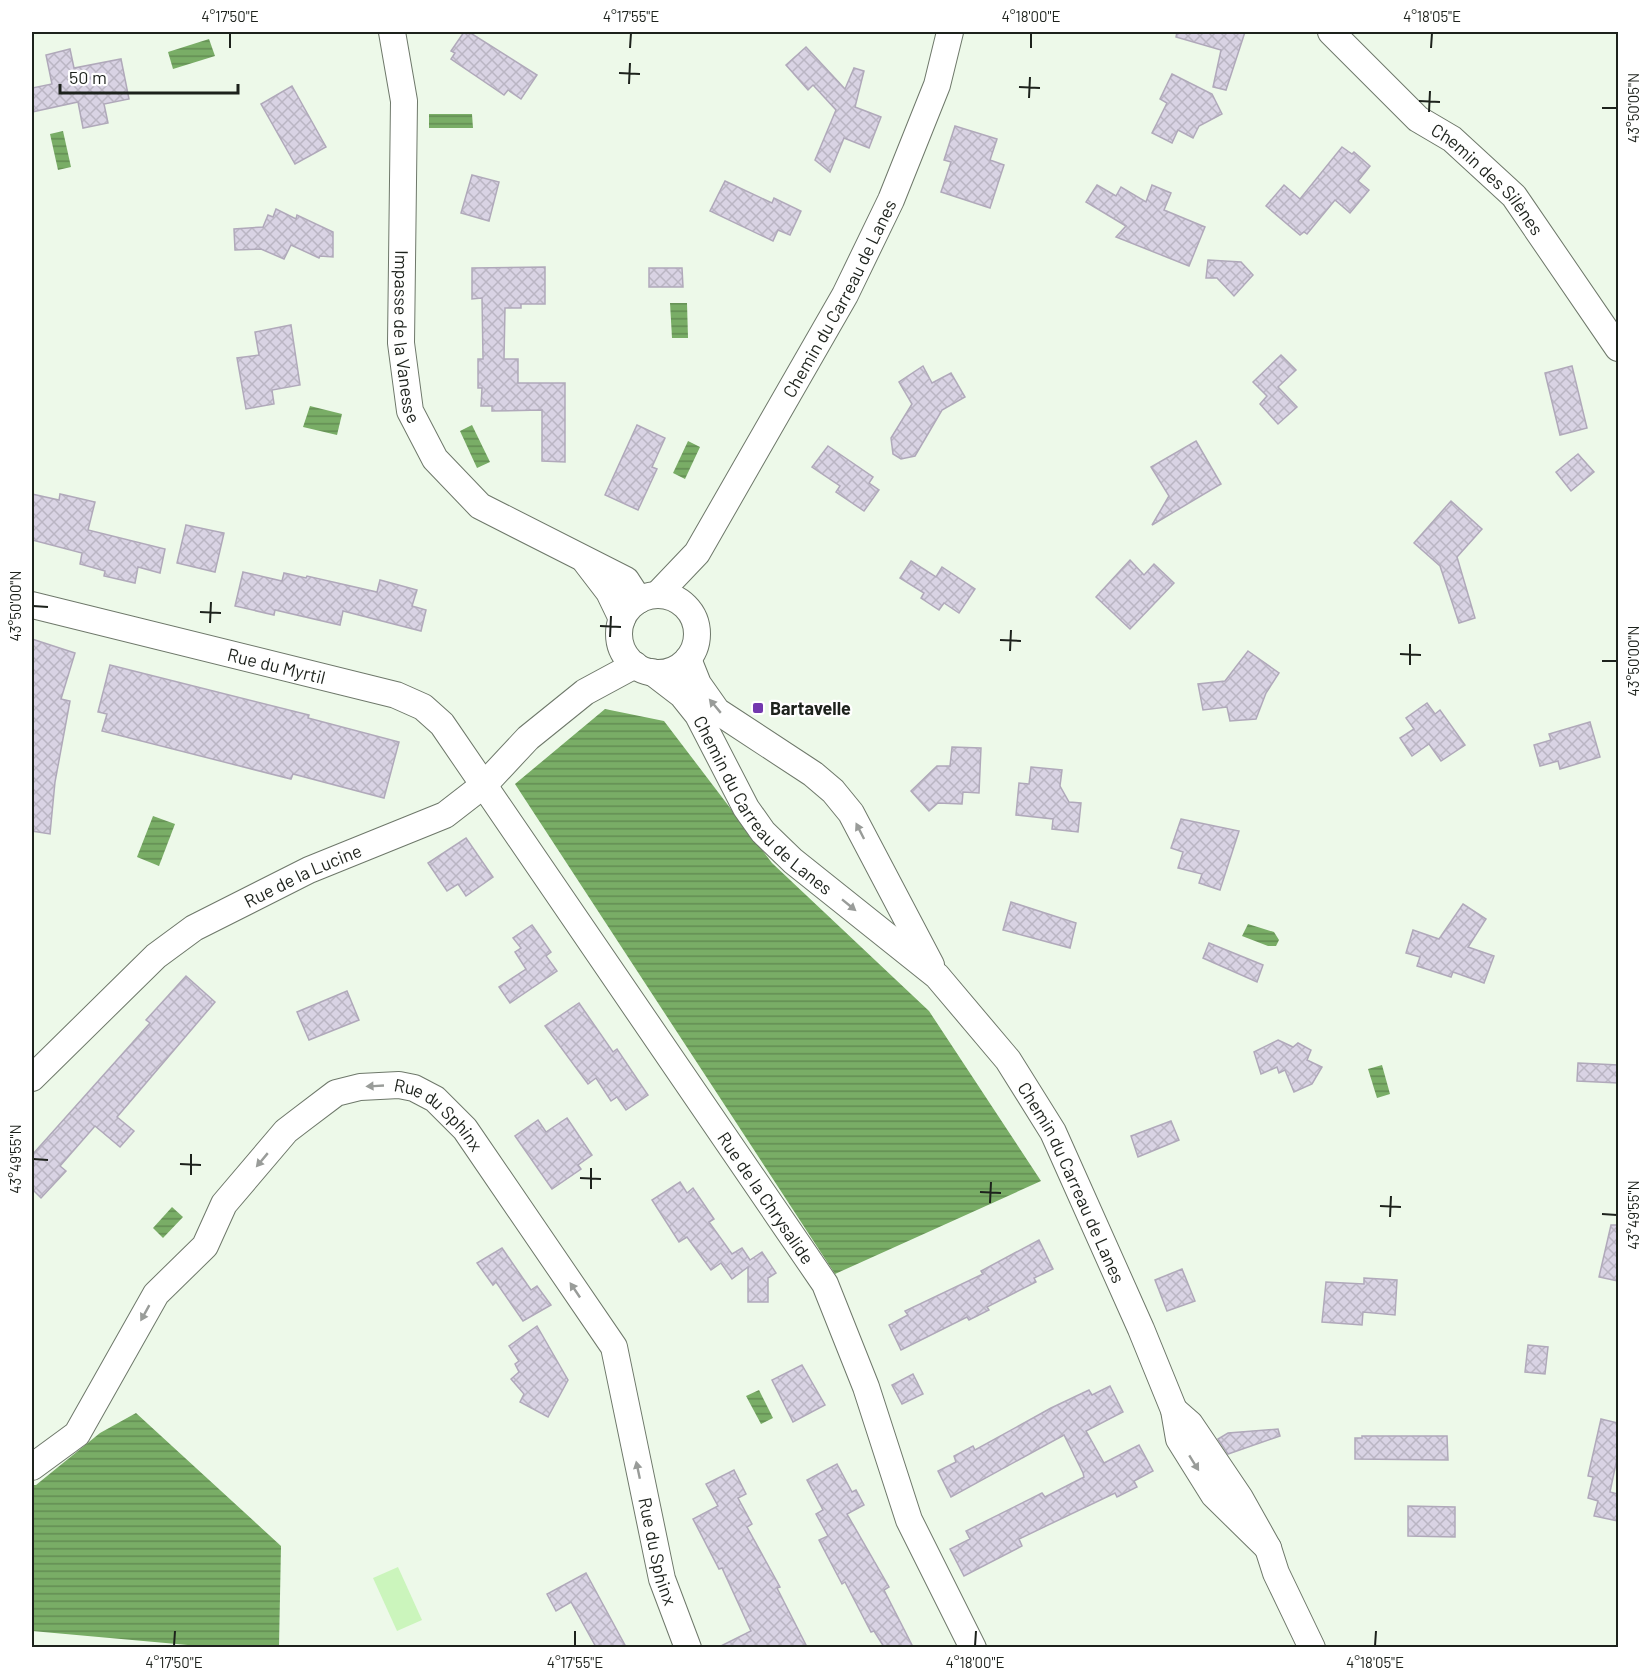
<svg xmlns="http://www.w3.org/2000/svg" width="1650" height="1679" viewBox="0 0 1650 1679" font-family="Barlow,sans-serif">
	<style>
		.park { fill: #cbf5bc }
		.water { fill: url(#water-rules) }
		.building { fill: url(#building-cross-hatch); stroke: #b0a9ba; stroke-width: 1.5 }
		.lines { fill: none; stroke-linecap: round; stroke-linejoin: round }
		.street-casing { stroke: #6e786a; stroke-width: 28 }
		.street { stroke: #fff; stroke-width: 26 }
		.oneway { fill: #999c99 }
		.ticks { fill: none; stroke: #1d221c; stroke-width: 2 }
		.poi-dot { fill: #7338ae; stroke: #fff; stroke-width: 2 }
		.labels { text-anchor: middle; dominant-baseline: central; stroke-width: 4.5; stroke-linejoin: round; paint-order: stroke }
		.street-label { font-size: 18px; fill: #1d221c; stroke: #fff }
		.poi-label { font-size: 18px; font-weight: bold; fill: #1d221c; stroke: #fff; text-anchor: start }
		.neatline { fill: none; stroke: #1d221c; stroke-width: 2 }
		.ticks-label { font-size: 15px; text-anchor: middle; fill: #1d221c }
	</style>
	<defs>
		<pattern id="water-rules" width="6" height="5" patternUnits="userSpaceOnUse" patternTransform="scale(1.5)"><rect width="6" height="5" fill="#79ad66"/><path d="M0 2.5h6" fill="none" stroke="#638c53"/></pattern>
		<pattern id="building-cross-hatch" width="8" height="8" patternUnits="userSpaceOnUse" patternTransform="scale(1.5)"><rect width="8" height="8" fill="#d9d3e4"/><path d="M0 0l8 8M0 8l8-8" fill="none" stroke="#bab5c3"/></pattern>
	</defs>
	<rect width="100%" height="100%" fill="#edf9e9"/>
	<path class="park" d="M398,1567L422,1620L397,1631L373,1578Z"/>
	<g class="water">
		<path d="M209,39L215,56L173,69L168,52Z"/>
		<path d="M429,114H472L473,128H429Z"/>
		<path d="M63,131L71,167L58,170L50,134Z"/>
		<path d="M670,303H687L688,338H672Z"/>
		<path d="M310,406L342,414L337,435L303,427Z"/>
		<path d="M472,425L490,462L477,468L460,431Z"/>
		<path d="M688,441L700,447L685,479L673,473Z"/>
		<path d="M605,709L664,721L772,863L929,1011L1041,1181L835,1274L515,784Z"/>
		<path d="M153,816L175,824L159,866L137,857Z"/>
		<path d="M1248,924L1274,932L1279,940L1276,946H1268L1242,936Z"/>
		<path d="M1382,1065L1390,1094L1377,1098L1368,1069Z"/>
		<path d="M172,1207L183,1217L163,1238L153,1228Z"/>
		<path d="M759,1390L773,1418L761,1424L746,1396Z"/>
		<path d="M136,1413L281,1546L279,1647H210L32,1631V1485H36L100,1433Z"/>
	</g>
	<g class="building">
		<path d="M464,32H469L537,75L521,99L508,90L504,95L451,59L455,53L451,51Z"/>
		<path d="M1177,32H1245L1226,90L1213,87L1221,50L1176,37Z"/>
		<path d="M806,47L845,89L854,68L864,71L855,107L881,117L869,148L844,138L830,172L815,160L836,110L813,85L808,90L786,65Z"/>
		<path d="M70,49L74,68L121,59L129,99L104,104L108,123L83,128L78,102L32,112V88L52,84L46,55Z"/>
		<path d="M1172,74L1212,94L1222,114L1199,126L1193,138L1178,130L1172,143L1152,133L1167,103L1160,99Z"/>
		<path d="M292,86L326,147L295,164L261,104Z"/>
		<path d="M955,126L997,139L990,160L1004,165L990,208L941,192L951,162L944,160Z"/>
		<path d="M1342,147L1352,154L1354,152L1370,166L1358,181L1369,190L1350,213L1335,200L1307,234L1304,232L1300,235L1266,206L1284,185L1300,199Z"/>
		<path d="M472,175L499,182L489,221L461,213Z"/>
		<path d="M725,181L772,203L774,198L801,211L790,235L778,230L773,241L710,211Z"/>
		<path d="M1097,185L1116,196L1121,187L1146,202L1152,185L1171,193L1164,210L1205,227L1189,266L1116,237L1126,226L1086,202Z"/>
		<path d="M276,209L296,219L297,215L333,232V257L320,256L319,258L291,245L284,259L261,249L235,250L234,229L263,227L268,215L273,217Z"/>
		<path d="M1208,260L1241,262L1253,275L1234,296L1217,278H1206Z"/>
		<path d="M545,267V304H521V308H505L504,359H518V383H565V462L542,461V410L492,411V406H481L482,388H478V359H483L482,298L472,299V268Z"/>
		<path d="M649,268H682L683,287H649Z"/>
		<path d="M291,325L300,385L272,390L274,404L246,409L237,358L259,355L255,332Z"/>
		<path d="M1281,355L1296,370L1278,387L1297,407L1278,424L1260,404L1267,396L1253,382Z"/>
		<path d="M923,366L932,383L951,373L965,397L942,410L915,456L901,459L893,454L891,438L912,404L899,382Z"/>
		<path d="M1572,366L1587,428L1560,435L1545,373Z"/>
		<path d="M637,425L665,438L652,467L657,469L638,510L605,495Z"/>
		<path d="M1196,441L1221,484L1152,525L1169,496L1151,467Z"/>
		<path d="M828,446L873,477L869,483L879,490L864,511L836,492L840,486L812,467Z"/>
		<path d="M1578,454L1594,472L1571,491L1556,472Z"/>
		<path d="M32,494L59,500L60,494L95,502L88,530L165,549L160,573L138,567L135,583L104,576L105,571L80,564L82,553L32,540Z"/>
		<path d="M1451,501L1482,529L1457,557L1475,618L1459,623L1440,566L1414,543Z"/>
		<path d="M186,525L224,533L215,572L177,563Z"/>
		<path d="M1130,560L1144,575L1154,564L1174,583L1130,629L1096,597Z"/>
		<path d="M911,561L936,577L942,567L975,589L959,613L944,603L939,610L921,598L924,593L900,578Z"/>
		<path d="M243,572L282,581L284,573L306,578L307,576L377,592L380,580L417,590L412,606L426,610L421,631L343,611L340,625L275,610L274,615L235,606Z"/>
		<path d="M32,639L75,653L61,699L70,701L55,782L50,834L32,831Z"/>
		<path d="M1248,651L1279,673L1266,693L1256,719L1230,721L1227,707L1203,710L1198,684L1225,681Z"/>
		<path d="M110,665L309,715L308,718L399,742L384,798L293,774L291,779L102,731L107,714L98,712Z"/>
		<path d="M1427,703L1435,714L1440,710L1465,745L1441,761L1429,744L1412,756L1400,738L1414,729L1406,718Z"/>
		<path d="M1590,722L1600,757L1560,769L1558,761L1540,766L1534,745L1551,740L1549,734Z"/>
		<path d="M952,747L981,748L979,793L963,792L962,804L938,803L929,811L911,791L937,766H950Z"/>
		<path d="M1031,767L1062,770L1060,786L1069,802L1081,803L1078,832L1052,829L1053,819L1016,815L1019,783L1029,784Z"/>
		<path d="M1181,819L1239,831L1220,890L1199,883L1202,874L1178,868L1183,852L1171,848Z"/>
		<path d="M466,838L493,877L466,896L458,884L447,891L428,863Z"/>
		<path d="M1011,902L1076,923L1070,948L1003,930Z"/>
		<path d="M1463,904L1486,919L1468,947L1494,956L1484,983L1453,972L1451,977L1417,966L1420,957L1406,953L1413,930L1439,939Z"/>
		<path d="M532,925L551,952L546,956L557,971L510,1003L499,987L526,969L515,952L521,948L513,938Z"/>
		<path d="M1209,943L1263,965L1257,982L1203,958Z"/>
		<path d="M186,976L215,1002L117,1117L134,1131L120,1147L95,1126L60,1166L66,1171L41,1198L32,1189V1155L150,1023L146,1020Z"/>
		<path d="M347,991L359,1020L309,1040L297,1012Z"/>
		<path d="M579,1003L613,1052L617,1049L648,1095L626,1110L617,1097L611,1101L596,1078L588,1084L545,1026Z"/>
		<path d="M1278,1040L1293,1047L1298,1043L1311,1050L1307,1060L1322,1067L1312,1084L1294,1092L1285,1070L1279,1073L1277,1067L1261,1074L1254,1052Z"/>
		<path d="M1578,1063L1618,1065V1083L1577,1081Z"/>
		<path d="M567,1118L592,1155L578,1165L581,1169L552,1189L515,1136L538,1120L546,1132Z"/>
		<path d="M1171,1121L1179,1140L1138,1157L1131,1136Z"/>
		<path d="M680,1182L687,1193L693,1188L714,1219L709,1222L732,1254L742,1248L750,1260L762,1252L776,1273L768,1278V1302H748V1267L732,1279L721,1263L711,1270L687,1237L679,1242L652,1200Z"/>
		<path d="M1611,1225H1618V1281L1599,1277Z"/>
		<path d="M1039,1240L1053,1269L1034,1278L1036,1282L987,1307L989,1310L969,1320L967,1317L901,1350L889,1325L908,1315L905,1311L983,1274L981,1271Z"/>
		<path d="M502,1248L531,1290L537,1286L551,1305L523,1321L496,1282L493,1285L477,1263Z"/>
		<path d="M1182,1269L1195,1301L1167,1311L1155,1280Z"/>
		<path d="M1364,1278L1397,1280L1395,1315L1363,1312L1362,1325L1322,1322L1326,1282L1364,1284Z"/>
		<path d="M537,1326L568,1380L548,1417L520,1402L524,1394L511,1379L519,1372L515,1364L519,1361L509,1346Z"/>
		<path d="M1528,1345L1548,1347L1545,1374L1525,1372Z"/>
		<path d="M802,1365L825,1405L793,1422L772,1380Z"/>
		<path d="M913,1374L923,1394L902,1404L892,1385Z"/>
		<path d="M1110,1386L1123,1412L1086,1431L1104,1463L1139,1445L1153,1471L1134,1481L1137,1487L1117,1497L1115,1493L1019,1539L1022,1546L964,1576L950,1549L970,1539L966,1531L1042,1493L1045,1497L1084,1477L1083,1473L1064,1435L951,1497L938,1471L956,1462L954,1456L973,1446L975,1450L1051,1408L1089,1390L1092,1395Z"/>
		<path d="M1601,1419L1618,1423V1454L1610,1492L1618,1494V1521L1594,1516L1598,1501L1588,1498L1593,1477L1588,1476Z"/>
		<path d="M1278,1429L1280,1436L1228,1454L1218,1439L1228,1433Z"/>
		<path d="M1362,1436H1447L1448,1460L1355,1459V1438H1362Z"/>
		<path d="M837,1464L852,1492L856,1490L864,1505L847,1514L889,1587L884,1590L913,1647H884L874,1631L871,1632L845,1582L842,1584L819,1540L828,1536L816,1514L823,1510L807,1480Z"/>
		<path d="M734,1470L746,1494L738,1498L752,1524L747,1527L780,1587L777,1588L807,1647H719L751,1631L722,1568L719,1569L693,1519L718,1506L706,1484Z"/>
		<path d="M1408,1506L1455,1507V1537L1408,1536Z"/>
		<path d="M586,1573L626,1647H596L571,1602L556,1611L547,1594Z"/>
	</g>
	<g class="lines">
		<defs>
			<g id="street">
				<path id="s1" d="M392,32L404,101L401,343L410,411L435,459L480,506L626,580L639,600"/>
				<path id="s2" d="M1331,32L1418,119L1452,139L1514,196L1618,348"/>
				<path d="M586,562L609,592L622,619"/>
				<path id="s3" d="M657,595L697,553L845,295L891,200L937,85L950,32"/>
				<circle cx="658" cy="634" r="39"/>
				<path id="s4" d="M32,605L396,695L423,707L442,724L825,1284L866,1387L909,1520L973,1648"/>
				<path d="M688,659L698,684L717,711L813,774L833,791L851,813L931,965"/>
				<path id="s5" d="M652,672L682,695L698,715L746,808L763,832L793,861L937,976L1008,1060L1053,1132L1141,1329L1174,1410L1179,1439L1214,1495L1268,1548"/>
				<path id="s6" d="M32,1078L156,956L194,928L309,870L445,815L485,784L528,738L585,692L635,665"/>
				<path d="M1174,1410L1190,1424L1240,1498L1268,1548L1276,1573L1312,1648"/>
				<path id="s7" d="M32,1467L77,1434L156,1294L205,1246L224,1204L286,1131L303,1118L336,1093L360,1087L399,1085L414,1088L435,1099L465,1129L614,1347L662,1579L688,1648"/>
			</g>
		</defs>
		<use href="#street" class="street-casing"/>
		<use href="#street" class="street"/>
	</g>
	<defs><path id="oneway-solid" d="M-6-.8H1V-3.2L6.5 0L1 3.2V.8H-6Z" transform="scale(1.5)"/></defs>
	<g class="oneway">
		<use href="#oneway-solid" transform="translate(715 706) rotate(-130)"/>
		<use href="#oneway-solid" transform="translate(860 831) rotate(-117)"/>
		<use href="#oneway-solid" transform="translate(849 905) rotate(39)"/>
		<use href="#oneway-solid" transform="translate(375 1086) rotate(177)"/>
		<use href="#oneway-solid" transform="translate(262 1160) rotate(130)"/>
		<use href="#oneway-solid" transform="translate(575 1290) rotate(-124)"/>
		<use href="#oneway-solid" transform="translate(145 1313) rotate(119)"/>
		<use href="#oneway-solid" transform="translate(1194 1463) rotate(58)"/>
		<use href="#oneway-solid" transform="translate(638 1470) rotate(-102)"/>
	</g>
	<path class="ticks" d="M230,48V33M630,48L631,33M1031,48V33M1431,48L1432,33M619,73L640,74M629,84L630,63M1019,87L1040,88M1029,98L1030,77M1419,101L1440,102M1602,108H1617M1429,112L1430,91M33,606L48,607M200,612L221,613M210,623L211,602M600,626L621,627M610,637L611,616M1000,640L1021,641M1010,651L1011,630M1400,654L1421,655M1602,661H1617M1410,665V644M33,1159L48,1160M180,1164L201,1165M191,1175V1154M580,1178L601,1179M591,1189V1168M980,1192L1001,1193M990,1203L991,1182M1380,1206L1401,1207M1602,1214L1617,1215M1390,1217L1391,1196M174,1646L175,1631M575,1646V1631M975,1646L976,1631M1375,1646L1376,1631"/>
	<rect class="poi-dot" x="752" y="702" width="12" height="12" rx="3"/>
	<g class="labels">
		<g class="street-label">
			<text stroke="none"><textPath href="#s2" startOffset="216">Chemin des Silènes</textPath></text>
			<text stroke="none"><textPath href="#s3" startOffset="350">Chemin du Carreau de Lanes</textPath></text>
			<text stroke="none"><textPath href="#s1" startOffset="306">Impasse de la Vanesse</textPath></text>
			<text stroke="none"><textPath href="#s4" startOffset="252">Rue du Myrtil</textPath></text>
			<text stroke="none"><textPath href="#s5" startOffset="176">Chemin du Carreau de Lanes</textPath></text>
			<text stroke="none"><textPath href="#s6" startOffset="342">Rue de la Lucine</textPath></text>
			<text stroke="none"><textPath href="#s7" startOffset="604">Rue du Sphinx</textPath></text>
			<text stroke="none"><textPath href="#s5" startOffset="672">Chemin du Carreau de Lanes</textPath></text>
			<text stroke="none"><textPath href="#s4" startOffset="1004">Rue de la Chrysalide</textPath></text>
			<text stroke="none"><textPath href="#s7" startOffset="1108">Rue du Sphinx</textPath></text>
		</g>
		<g class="poi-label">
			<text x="770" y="708">Bartavelle</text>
		</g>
	</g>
	<rect width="1650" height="1679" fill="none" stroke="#ffffff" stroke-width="66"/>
	<path d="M60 84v9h178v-9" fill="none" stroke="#1d221c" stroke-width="3"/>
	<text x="69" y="84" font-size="18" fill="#1d221c" stroke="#ffffff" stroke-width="4.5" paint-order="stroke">50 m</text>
	<rect x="33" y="33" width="1584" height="1613" class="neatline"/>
	<g class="ticks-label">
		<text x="230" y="22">4°17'50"E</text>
		<text x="631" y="22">4°17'55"E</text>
		<text x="1031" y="22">4°18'00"E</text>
		<text x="1432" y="22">4°18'05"E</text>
		<text transform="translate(1634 108) rotate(-90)" y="5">43°50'05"N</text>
		<text transform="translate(16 606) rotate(-90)" y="5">43°50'00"N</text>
		<text transform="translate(1634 661) rotate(-90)" y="5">43°50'00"N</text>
		<text transform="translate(16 1159) rotate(-90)" y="5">43°49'55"N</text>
		<text transform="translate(1634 1215) rotate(-90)" y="5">43°49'55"N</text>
		<text x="174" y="1668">4°17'50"E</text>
		<text x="575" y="1668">4°17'55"E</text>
		<text x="975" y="1668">4°18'00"E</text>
		<text x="1375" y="1668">4°18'05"E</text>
	</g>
</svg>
